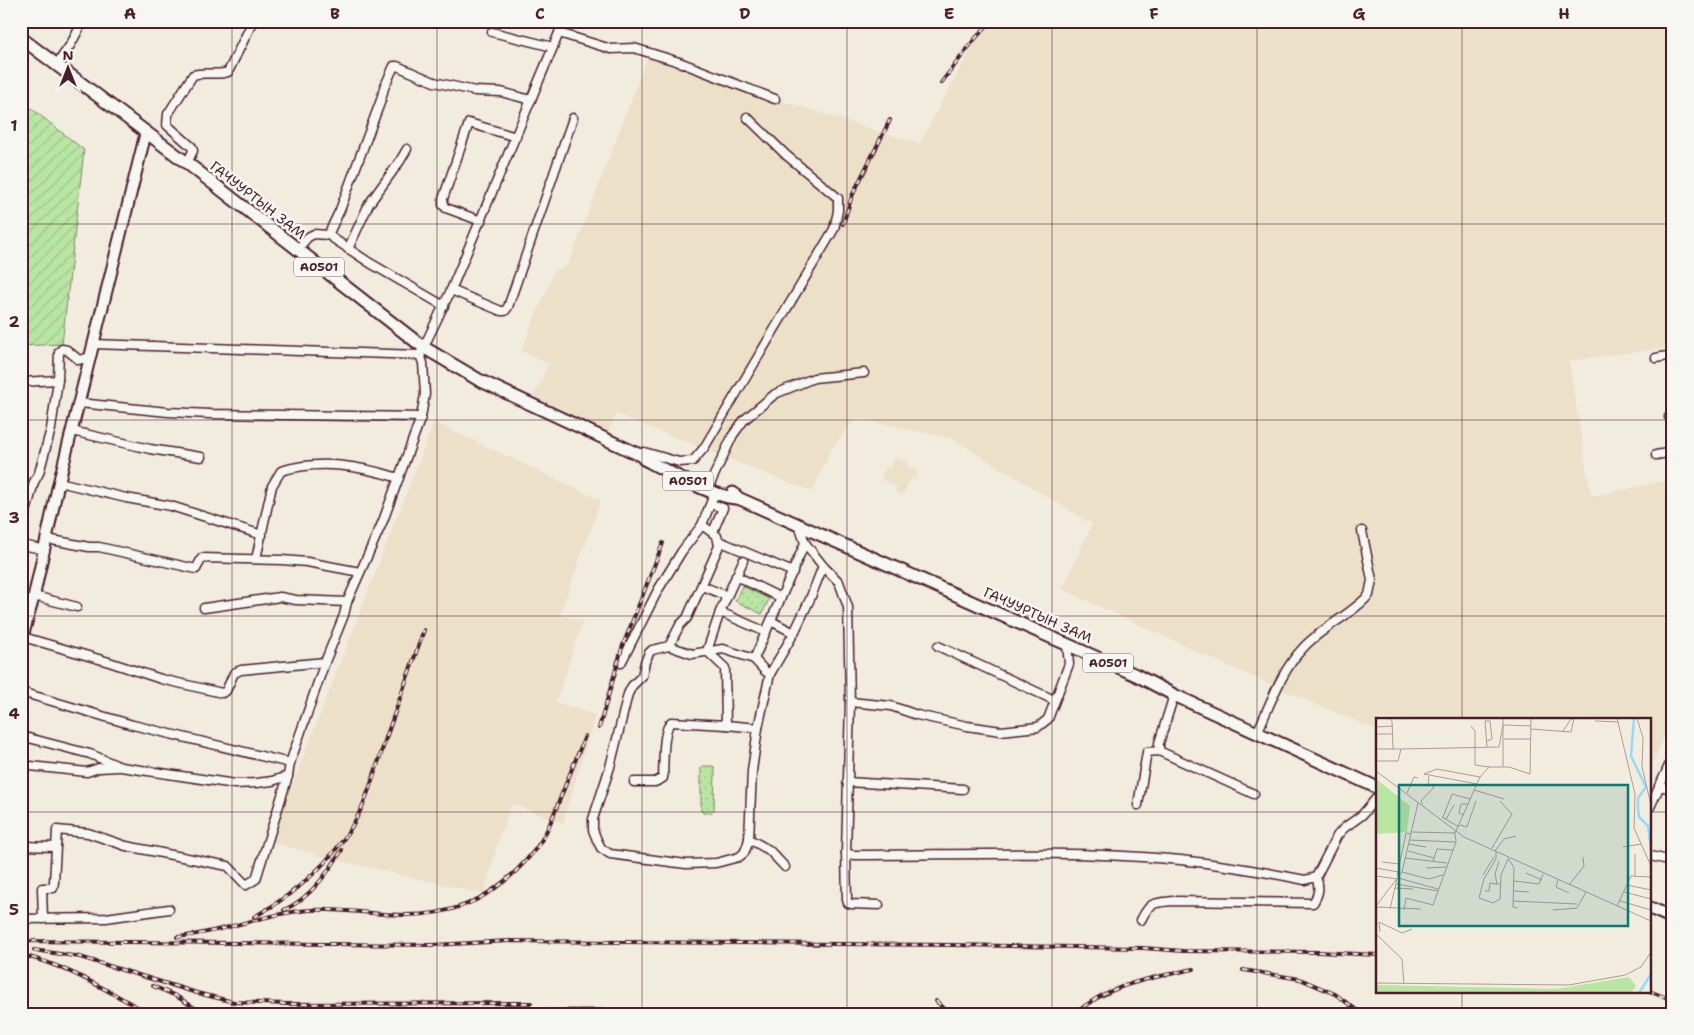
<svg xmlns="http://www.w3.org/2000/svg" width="1694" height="1035" viewBox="0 0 1694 1035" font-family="'Shantell Sans',sans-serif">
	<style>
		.built { fill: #ede0c9 }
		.park { fill: url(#park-dots); stroke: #828267 }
		.garden { fill: url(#garden-furrows); stroke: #828267 }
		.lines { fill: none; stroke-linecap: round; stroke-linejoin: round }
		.minor-casing { stroke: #4a1f2b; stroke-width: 11 }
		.major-casing { stroke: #4a1f2b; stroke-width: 14 }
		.highway-casing { stroke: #4a1f2b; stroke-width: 15 }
		.minor { stroke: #f6f6f2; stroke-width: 8 }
		.major { stroke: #f6f6f2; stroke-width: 10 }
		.highway { stroke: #f6f6f2; stroke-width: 11 }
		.rail-casing { stroke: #4a1f2b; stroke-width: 4 }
		.rail { stroke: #f6f6f2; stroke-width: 2; stroke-dasharray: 5.5; stroke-linecap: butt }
		.grid { fill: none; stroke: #4a1f2b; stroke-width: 1; stroke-opacity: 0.55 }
		.labels { text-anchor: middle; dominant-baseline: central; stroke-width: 5; stroke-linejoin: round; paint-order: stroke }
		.shield { fill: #f6f6f2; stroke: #7e6067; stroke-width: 1 }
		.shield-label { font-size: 12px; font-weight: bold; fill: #4a1f2b }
		.street-label { font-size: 14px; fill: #4a1f2b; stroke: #f6f6f2 }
		.inset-river { fill: none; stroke: #97d9f9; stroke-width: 2.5 }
		.inset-road { fill: none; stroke: #af9a97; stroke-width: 1 }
		.view { fill: #0f766e; fill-opacity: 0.15; stroke: #0f766e; stroke-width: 2.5 }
		.inset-edge { fill: none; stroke: #4a1f2b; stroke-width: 2.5 }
		.neatline { fill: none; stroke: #4a1f2b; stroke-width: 2 }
		.grid-label { font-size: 16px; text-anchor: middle; font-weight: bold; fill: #4a1f2b }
	</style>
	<defs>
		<pattern id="park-dots" width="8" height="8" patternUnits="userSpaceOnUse" patternTransform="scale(1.25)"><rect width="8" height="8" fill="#b9e5a3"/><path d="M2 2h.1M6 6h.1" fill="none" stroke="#a1c48c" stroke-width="1.8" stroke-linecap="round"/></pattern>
		<pattern id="garden-furrows" width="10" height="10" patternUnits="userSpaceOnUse" patternTransform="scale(1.25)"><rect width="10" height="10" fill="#b9e5a3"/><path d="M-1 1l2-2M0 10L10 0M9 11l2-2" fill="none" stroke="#a1c48c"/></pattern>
	</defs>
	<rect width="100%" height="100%" fill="#f2ecdf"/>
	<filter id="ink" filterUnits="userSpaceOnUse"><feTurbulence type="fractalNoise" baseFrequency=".02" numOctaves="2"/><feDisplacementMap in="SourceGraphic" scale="10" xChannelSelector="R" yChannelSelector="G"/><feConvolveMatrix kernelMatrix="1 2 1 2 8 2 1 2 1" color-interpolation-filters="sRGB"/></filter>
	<g filter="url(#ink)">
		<g class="built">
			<path d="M986,21H1673V347L1569,361L1591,496L1673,479V717L1650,769V719H1378V731L1230,667L1062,589L1092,524L953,439L856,418L831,450L812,492L616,414L608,433L532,400L548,364L521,351L554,271L568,265L647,58L919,144Z"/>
			<path d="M434,422L601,500L560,615L583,621L556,702L595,715L563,823L512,804L501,832L484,894L336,860L270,842Z"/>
			<path d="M896,457L908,462L907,467L918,471L915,480L911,478L902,496L895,492L897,487L881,479L886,467L890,468Z"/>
		</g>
		<g class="park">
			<path d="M742,586L769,599L762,614L735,601Z"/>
			<path d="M703,766H713L715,768L714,810L711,813H703L701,811V769Z"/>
		</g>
		<path class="garden" d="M21,100L84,150L62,344L21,346Z"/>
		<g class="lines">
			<defs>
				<g id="minor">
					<path d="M492,32L553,47"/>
					<path d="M559,33L611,49L634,48L650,53L679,62L775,99"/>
					<path d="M57,64L71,44L83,21"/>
					<path d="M187,163L193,151L192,147L167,125L168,114L193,75C205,71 217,76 228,72L253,21"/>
					<path d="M481,221L446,208L443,205V199L469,123L516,137"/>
					<path d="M328,235L340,210L381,100L384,88L394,66H397L434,82L475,91L501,92L531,100"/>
					<path d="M348,249L369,204L400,161L407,149"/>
					<path d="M297,250L308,237L314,234L328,235L370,263L444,306"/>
					<path d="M451,290L501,311H505L508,307L573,118"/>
					<path d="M93,344L420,355L451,290L564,21"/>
					<path d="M1656,358L1673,355"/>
					<path d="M21,382L58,380"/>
					<path d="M79,403L168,412L210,414L421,417"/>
					<path d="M1669,417L1673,416"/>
					<path d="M72,431L150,449L201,457"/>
					<path d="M644,452L679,462L693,461L704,448L834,229L838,211V198L786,155L747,117"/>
					<path d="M1656,455L1673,452"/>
					<path d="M59,482L126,498L171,506L262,535"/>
					<path d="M710,484L733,435L744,420L775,394L814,378L864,373"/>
					<path d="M715,492L702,525L717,536L719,546L687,618L680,625L669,646L652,650L649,653L645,662L642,676L632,686L628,694L610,767L593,819V830L597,840L601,848L610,854L686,864L716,863L739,857L744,853L747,846L749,839L752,771L758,728L770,674L765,671L754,659L805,543"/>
					<path d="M711,504L723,508L713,532"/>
					<path d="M799,525L805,543L823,566L839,582L848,607L850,702L846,853L847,900L848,903L851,904L879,905"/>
					<path d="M21,531L34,482L39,473L51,429L58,380L59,352L62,349L67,350L79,360L90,357"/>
					<path d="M47,539L89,547H99L196,569L202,558L282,560L307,562L360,572"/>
					<path d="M719,541L793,572"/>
					<path d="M23,545L45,550"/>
					<path d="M256,559L272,486L281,471C320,459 360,466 399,478"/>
					<path d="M743,561L720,612L707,651L725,668L726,725L758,728"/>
					<path d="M736,576L781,598"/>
					<path d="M702,586L727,596"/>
					<path d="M34,596L77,607"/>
					<path d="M204,608L280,597L296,600L347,602"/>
					<path d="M720,612L766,632"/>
					<path d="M794,633L810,599L823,566"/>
					<path d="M23,637L109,662L161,679L222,693L226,691L234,673L241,670L325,662"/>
					<path d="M669,646L692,654L723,649L754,659"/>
					<path d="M938,646L1054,700"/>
					<path d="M621,663L658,590L682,551L702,525"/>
					<path d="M770,674L794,633L771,621"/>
					<path d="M21,692L133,725L290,763"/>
					<path d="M1174,695L1159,743V751L1254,794"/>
					<path d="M850,702L891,706L917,715L967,726L1001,731L1038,727L1048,719L1069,664L1067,645"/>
					<path d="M1257,733C1270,705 1281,671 1303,648C1322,627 1350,616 1369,595L1372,580L1362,531"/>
					<path d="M21,736L90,754L121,767L235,784L257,783L272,781L288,776"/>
					<path d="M21,765L87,772L99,768L118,767"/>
					<path d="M634,782H655L663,778C664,765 662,730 671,722L726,725"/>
					<path d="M847,782L963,789"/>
					<path d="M1659,786L1673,789"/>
					<path d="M1138,805L1147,752L1159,751"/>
					<path d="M1650,807L1673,757"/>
					<path d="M749,839L769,850L785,867"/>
					<path d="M21,846L55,847"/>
					<path d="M846,853L853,855C958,855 1064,850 1169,859C1215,863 1260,871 1305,880L1316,877"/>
					<path d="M1650,856L1673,861"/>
					<path d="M21,919L106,918L169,909"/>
					<path d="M43,919L42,888H53L54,882L57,830L88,833L126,846L228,866L246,885L256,879L288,776L290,763L325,662L344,615L347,602L383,521L421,417L425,394L423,363L420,355"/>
					<path d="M1141,920C1150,902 1153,903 1173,901L1313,903C1319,894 1320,887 1316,877L1337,836L1344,828L1362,815L1378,796"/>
				</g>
				<path id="major" d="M21,642L34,596L57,490L146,132"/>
				<g id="highway">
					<path d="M21,38L187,163L423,347L479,380L642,456L644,459C665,470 717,499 738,498"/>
					<path d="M733,493L738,498L1136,675L1174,695L1378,788"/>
					<path d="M1650,908L1673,918"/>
				</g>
			</defs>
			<use href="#minor" class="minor-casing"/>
			<use href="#major" class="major-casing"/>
			<use href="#highway" class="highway-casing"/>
			<use href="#minor" class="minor"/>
			<use href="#major" class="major"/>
			<use href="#highway" class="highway"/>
			<defs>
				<g id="rail">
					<path d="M941,83L974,40L991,21"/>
					<path d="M843,224L852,196L890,120"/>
					<path d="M599,728L622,648L663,543"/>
					<path d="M284,910C310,898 327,874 342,850"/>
					<path d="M254,917C299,892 341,854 362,807C372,784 379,759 387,735C399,700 412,665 424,630"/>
					<path d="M177,937C222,933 265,913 310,910C342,908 373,915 405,915C451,915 484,902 517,870C528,859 538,848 545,834C551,823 555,811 560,799C568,778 577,757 585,736"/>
					<path d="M21,941L433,945L509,941L952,945L1143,948L1183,951L1318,952L1378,955"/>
					<path d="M34,950L80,957L197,993L234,1002L285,1004L531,1003"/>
					<path d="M21,955C67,965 109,992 150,1014"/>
					<path d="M1243,970L1300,979L1335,994L1362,1014"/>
					<path d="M153,986L176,996L204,1014"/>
					<path d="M1649,991L1673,1000"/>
					<path d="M936,1001L950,1014"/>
					<path d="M519,1011L669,1010"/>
					<path d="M1075,1014C1108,984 1152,978 1194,969"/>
				</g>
			</defs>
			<use href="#rail" class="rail-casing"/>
			<use href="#rail" class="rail"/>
		</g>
	</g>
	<path class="grid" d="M232,21V1014M437,21V1014M642,21V1014M847,21V1014M1052,21V1014M1257,21V1014M1462,21V719M21,224H1673M21,420H1673M21,616H1673M21,812H1378M1650,812H1673M1462,991V1014"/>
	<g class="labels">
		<g class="shield">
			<rect x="294" y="257.5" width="50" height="19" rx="4"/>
			<rect x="663" y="471.5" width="50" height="19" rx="4"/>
			<rect x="1083" y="653.5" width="50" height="19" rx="4"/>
		</g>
		<g class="shield-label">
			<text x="319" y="267">A0501</text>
			<text x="688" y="481">A0501</text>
			<text x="1108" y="663">A0501</text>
		</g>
		<g class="street-label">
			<text transform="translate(258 200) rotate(38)">ГАЧУУРТЫН ЗАМ</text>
			<text transform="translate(1038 615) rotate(24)">ГАЧУУРТЫН ЗАМ</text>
		</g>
	</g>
	<g transform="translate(1376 718)">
		<rect width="275" height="275" fill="#f2ecdf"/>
		<path d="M253,259L260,268L255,275H0V267L181,271Z" fill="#b9e5a3"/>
		<path d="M0,61L34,88L31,114L0,116Z" fill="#b9e5a3"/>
		<path class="inset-river" d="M258,0L255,38L270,69L262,80V91L263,99L272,108L275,132M263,275L275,256"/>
		<path class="inset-road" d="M13,0L16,3L17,31M127,0V48M241,0L259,76L258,110L275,148M261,0L267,20L266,49L275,87M219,3L242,4M95,8L99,13V47L113,49M0,9L17,8M155,11L195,14L198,0M187,13L195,1L199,0M0,16H17M128,21H154M111,29L109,3H114L116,21L111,23M0,31H25M0,43H22L25,31L123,29L127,7L155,8M0,53L88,119L275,203M48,56L61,51L104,59M48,56L101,66M98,72L128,81M31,75L38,59L42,60M47,86L45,83L58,69L52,65L53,58M88,97L83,95L85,86H92M66,99L83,109M67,99L76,76L94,81M70,101L78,87M84,107L91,109L100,83M35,114L79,115L104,59L113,49H133L154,56L155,0M33,122L79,124M32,126L50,129M247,129L265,126M116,130L136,96L124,83M32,133L58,140M119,133L128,121L140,118M120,134V141L108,161L103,180L117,185L124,181M259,136V158M29,140L71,145M132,140L138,150L137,189L142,190M57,143L61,131L77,132M123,143L119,156L121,166H125M6,144L24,146M0,150L22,154M50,150L70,149M26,154L53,161L67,157M150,155L166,162M107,157L118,139M0,158L21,161L14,191M21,158L30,115L35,116M22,160L62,171M182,162L180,169L193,175M138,163L163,166L167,156M20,166L62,173M193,167L208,148L207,139M251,167L275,172M19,170L37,171M109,173H113L114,165L121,166M138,173L153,174M248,174L275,181M124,181L125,157L132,141M137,183L201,186M244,183L275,192M0,188L26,154L42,85M241,188L255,158L275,159M0,189L45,191M28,192L30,180L57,187L80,124L79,115M177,192L201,190L210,174M4,214L3,204L26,215L36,211M0,216L26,241L28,266M0,265L193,267L249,257L265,249L275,234"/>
		<path class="view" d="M23,67H252V208H23Z"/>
		<rect width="275" height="275" class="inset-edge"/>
	</g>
	<rect width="1694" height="1035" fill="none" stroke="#f6f6f2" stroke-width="55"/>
	<g transform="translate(68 68)" stroke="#f6f6f2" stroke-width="4" paint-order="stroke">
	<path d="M0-4L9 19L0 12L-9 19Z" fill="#4a1f2b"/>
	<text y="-8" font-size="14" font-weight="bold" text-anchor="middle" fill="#4a1f2b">N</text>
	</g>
	<rect x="28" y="28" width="1638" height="980" class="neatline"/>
	<g class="grid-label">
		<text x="130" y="19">A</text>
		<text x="335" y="19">B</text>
		<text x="540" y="19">C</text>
		<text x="745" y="19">D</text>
		<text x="949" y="19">E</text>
		<text x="1154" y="19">F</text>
		<text x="1359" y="19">G</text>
		<text x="1564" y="19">H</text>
		<text x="14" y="131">1</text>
		<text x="14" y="327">2</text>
		<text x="14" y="523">3</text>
		<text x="14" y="719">4</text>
		<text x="14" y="915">5</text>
	</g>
</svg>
